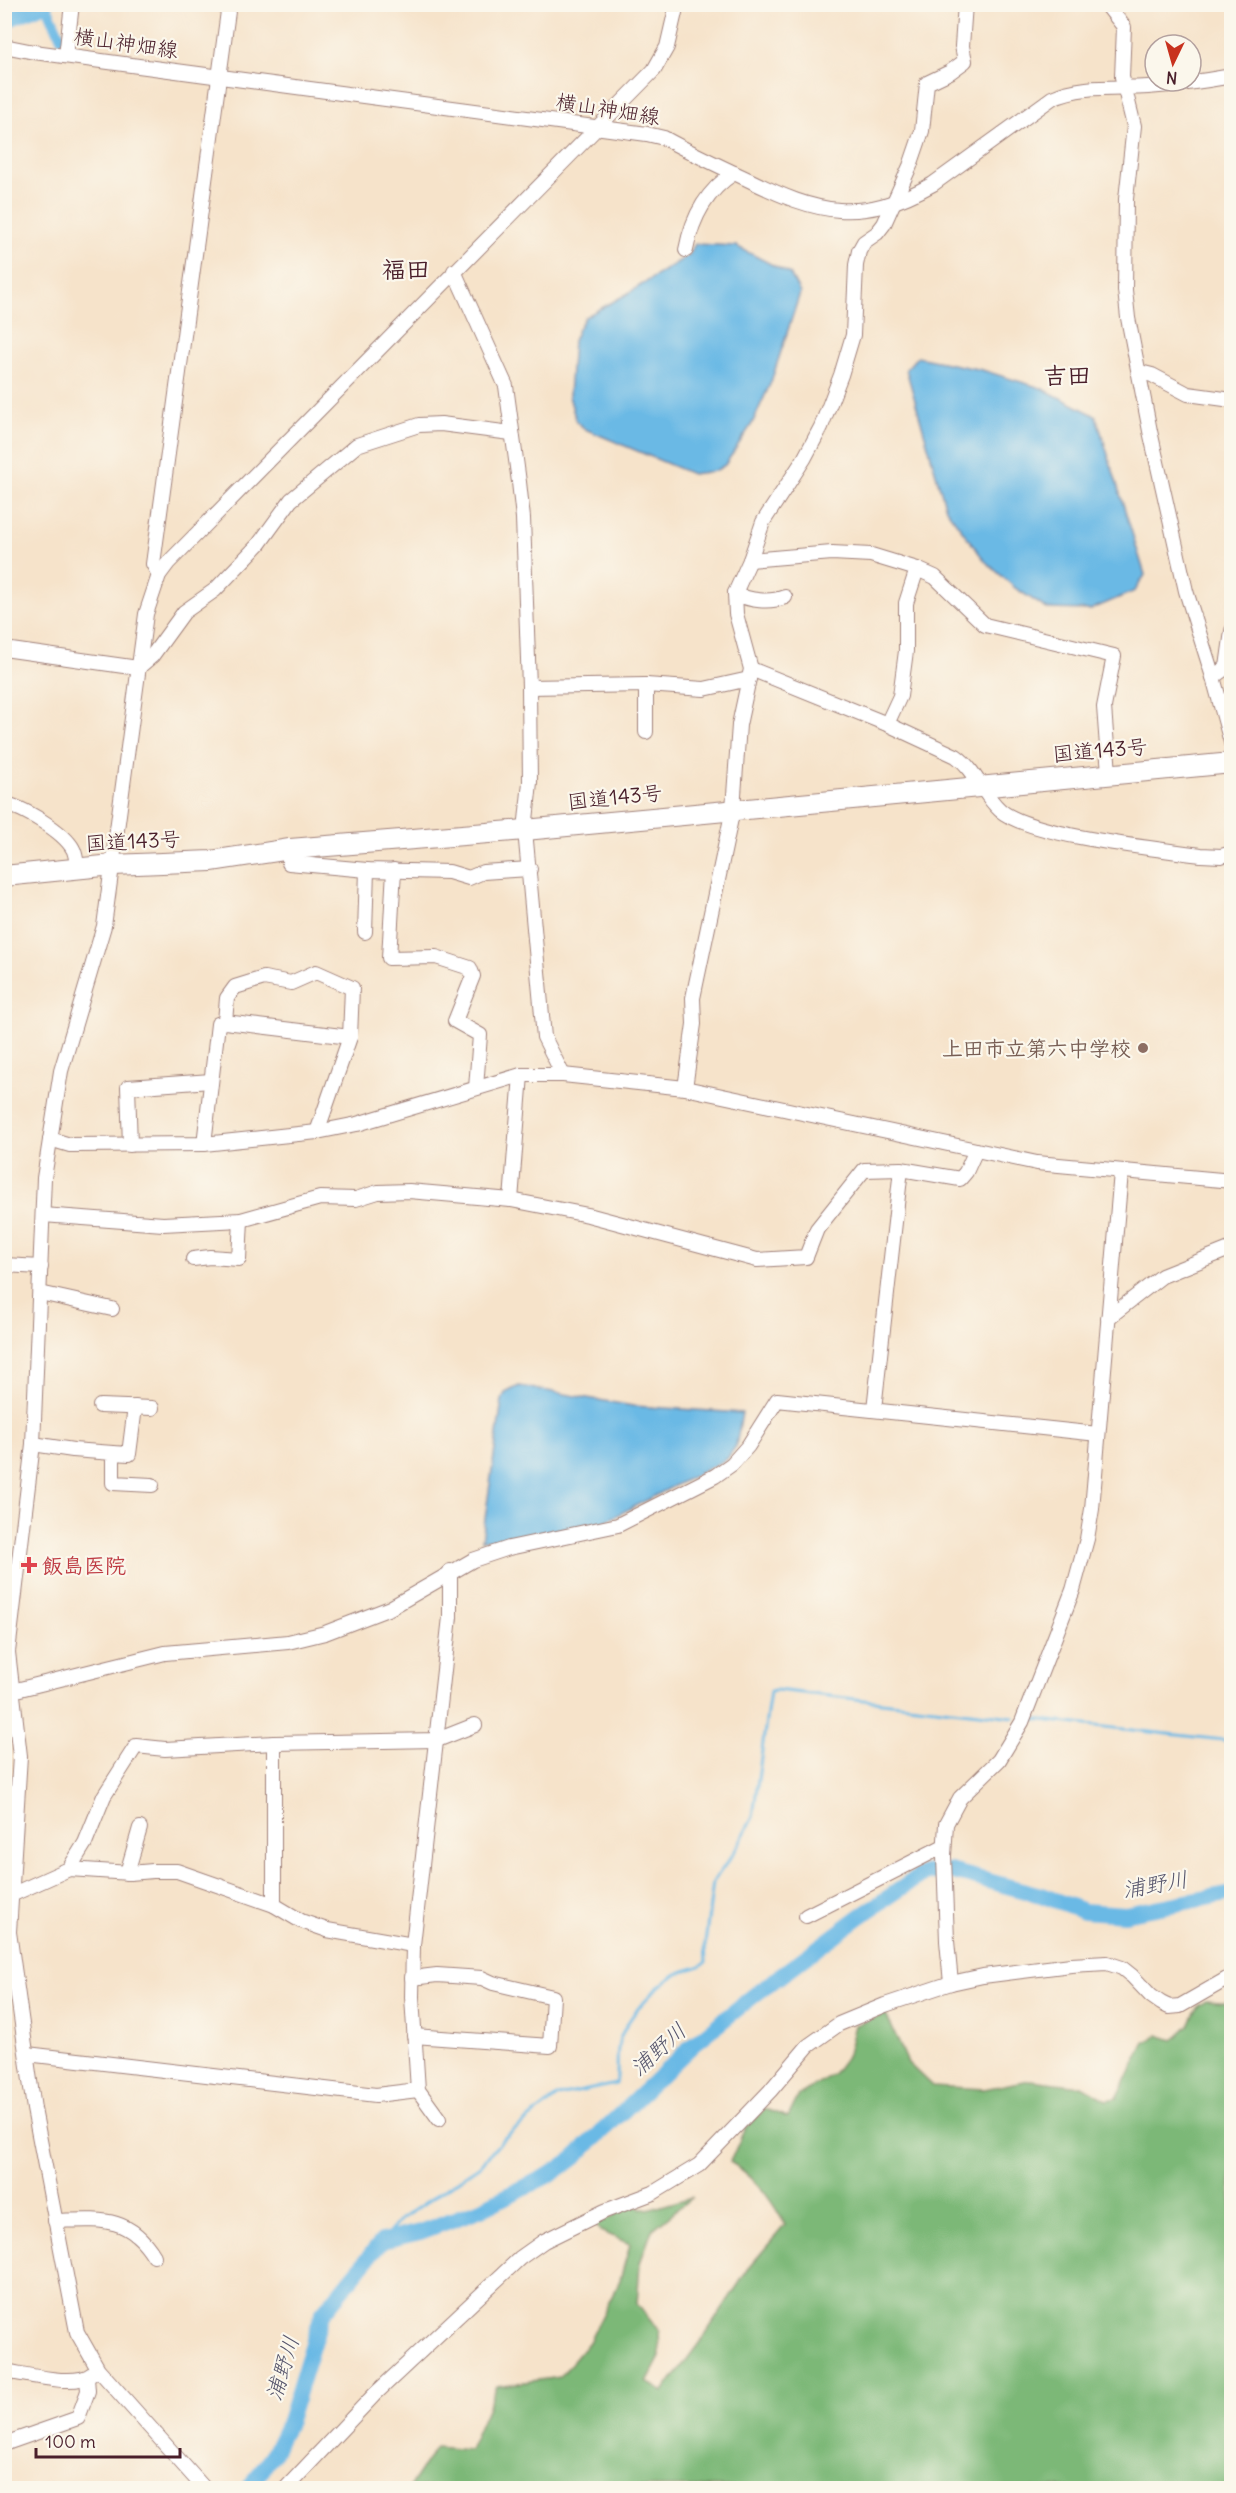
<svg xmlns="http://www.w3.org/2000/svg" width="1236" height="2493" viewBox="0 0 1236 2493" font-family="Delius,'Klee One',sans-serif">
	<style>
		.forest { fill: #7cb877; stroke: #636c51; stroke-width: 1.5 }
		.water { fill: #6bb9e5; stroke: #5a6c88; stroke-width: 1.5 }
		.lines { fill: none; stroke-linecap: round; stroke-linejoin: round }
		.stream { stroke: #6bb9e5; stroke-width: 3 }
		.canal { stroke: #6bb9e5; stroke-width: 10 }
		.river { stroke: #6bb9e5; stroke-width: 16 }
		.minor-casing { stroke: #a0817a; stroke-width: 16 }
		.highway-casing { stroke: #a0817a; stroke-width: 22 }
		.minor { stroke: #fff; stroke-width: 14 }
		.highway { stroke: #fff; stroke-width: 20 }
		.education-dot { fill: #8d6e63; stroke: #fbf7ec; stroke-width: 2 }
		.health-dot { fill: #e0444e; stroke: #fbf7ec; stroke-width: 2 }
		.labels { text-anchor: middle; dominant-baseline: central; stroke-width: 4.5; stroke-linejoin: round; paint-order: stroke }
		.street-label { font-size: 21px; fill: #4a1f2b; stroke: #fbf7ec }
		.education-label { font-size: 21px; font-weight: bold; fill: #785e54; stroke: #fbf7ec; text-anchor: end }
		.health-label { font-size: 21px; font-weight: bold; fill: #be3a42; stroke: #fbf7ec; text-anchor: start }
		.water-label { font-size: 22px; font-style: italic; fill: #56556c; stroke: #fbf7ec }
		.quarter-label { font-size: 24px; font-weight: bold; fill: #4a1f2b; stroke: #fbf7ec }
	</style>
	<rect width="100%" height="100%" fill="#fbf7ec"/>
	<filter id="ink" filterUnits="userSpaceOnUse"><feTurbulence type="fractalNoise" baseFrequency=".0167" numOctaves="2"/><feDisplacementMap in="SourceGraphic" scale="12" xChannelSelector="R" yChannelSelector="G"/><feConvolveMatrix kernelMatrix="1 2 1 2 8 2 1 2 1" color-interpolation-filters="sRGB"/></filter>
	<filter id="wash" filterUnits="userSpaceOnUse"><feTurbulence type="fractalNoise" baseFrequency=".008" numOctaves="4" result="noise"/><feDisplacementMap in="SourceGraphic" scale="24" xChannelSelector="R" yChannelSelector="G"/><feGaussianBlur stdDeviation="1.35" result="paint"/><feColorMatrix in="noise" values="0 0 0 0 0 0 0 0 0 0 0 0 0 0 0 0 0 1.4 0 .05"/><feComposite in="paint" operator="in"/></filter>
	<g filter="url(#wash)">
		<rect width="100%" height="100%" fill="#f6e3ca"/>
		<path class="forest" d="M1206,2001L1231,2003V2488L409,2487L436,2447L469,2450L497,2386L560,2377L589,2342L620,2280L630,2244L600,2231L596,2224L634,2206L648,2210L692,2197L652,2230L640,2263L637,2304L659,2331L660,2357L647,2382L663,2392L705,2335L751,2265L785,2225C772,2200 755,2176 730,2162L745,2128L765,2109L788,2117L799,2095L833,2074L848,2054L855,2025L886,2014L908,2063L932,2086L984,2089L1030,2080L1082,2086L1106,2100L1117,2098L1145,2042L1158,2035L1173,2040L1189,2025L1198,2006Z"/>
		<g class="water">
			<path d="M695,244L736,246L790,274L800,293L771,382L752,424L725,465L715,471L692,474L585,429L576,421L569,396L573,341L578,329L585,317L627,294L689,255Z"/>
			<path d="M917,357L982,370L1041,388L1096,416L1145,575L1135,591L1090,610L1047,609L1015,588L985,561L946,509L906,369Z"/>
			<path d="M519,1386L633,1406L742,1413L736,1446L727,1459L604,1522L501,1540H482L502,1400L505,1393Z"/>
		</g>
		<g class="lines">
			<g class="stream">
				<path d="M1032,1719L1232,1741"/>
				<path d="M382,2241L401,2219L480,2166L503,2139L558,2096L616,2084C619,2070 615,2052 620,2039C628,2016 653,1989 673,1976C684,1969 697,1970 706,1962L705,1944L713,1882L735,1851L753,1817L770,1691L776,1690L1014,1717"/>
			</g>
			<path class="canal" d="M46,4L61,38"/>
			<g class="river">
				<path d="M4,21L45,4"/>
				<path d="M249,2488L273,2454L289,2421L322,2314L382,2241L420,2232L481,2209L549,2175L573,2159L694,2044L757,1993L862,1915L924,1873L950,1871L1041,1895L1084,1911L1125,1914L1232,1893"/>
			</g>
		</g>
	</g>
	<g filter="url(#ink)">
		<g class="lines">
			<defs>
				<g id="minor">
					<path d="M1106,4L1124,27L1122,77L1134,126L1126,199L1125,290L1128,318L1150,431L1186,591L1213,677L1232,746"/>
					<path d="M4,46L34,52L647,134L664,138C691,153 719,166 747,179C818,214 860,225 933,184L1052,98C1083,84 1115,89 1148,87C1176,85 1204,81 1232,76"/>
					<path d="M66,56L72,4"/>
					<path d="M686,250C692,218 706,191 734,173"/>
					<path d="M454,271L506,386L519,482L523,518L529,687L530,782L525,830L544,1037L563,1075"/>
					<path d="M1140,372L1152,375L1188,394L1232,400"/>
					<path d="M750,560L832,553L871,555L917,569L935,577L985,625L1114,656L1104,707L1109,773"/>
					<path d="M159,575L153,564L229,4"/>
					<path d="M735,593C749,601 770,603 785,597"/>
					<path d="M4,649L138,668L152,656L184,612L215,590L259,544L291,500L357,445L419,425L441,424L511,433"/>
					<path d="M751,669L887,724L956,756C976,770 982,794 1000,810C1029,836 1158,849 1201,855L1221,856L1232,853"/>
					<path d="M1213,677L1227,667L1232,631"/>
					<path d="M529,687L646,685L704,689L749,679"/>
					<path d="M887,724L900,696L906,651V603L917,569"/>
					<path d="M646,732V685"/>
					<path d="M4,804C23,807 64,832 73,849C76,854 76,862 78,868"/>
					<path d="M290,849L289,863L367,870L449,872L469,878L483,872L530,869"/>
					<path d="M394,870L389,958L436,957L470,968L473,976L455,1021L480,1035L476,1088"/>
					<path d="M365,932L367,870"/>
					<path d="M225,1022L227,998L235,987L264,978L291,983L316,972L352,988L350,1037L317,1132"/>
					<path d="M685,1088L694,1024L693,998L733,809L739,725L751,669L736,614L735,593L750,560L763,522L804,459L821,427L841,375L853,335L856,265L859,251L864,242L877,233L884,224L910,166L922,131L927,83L950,72L965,61L962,46L965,4"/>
					<path d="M50,1139L70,1145L204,1144L317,1132L357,1124L521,1075H563L685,1088L1037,1163L1232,1181"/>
					<path d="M204,1144L218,1024L225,1022L350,1037"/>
					<path d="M130,1145L128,1087L211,1081"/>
					<path d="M511,1200L521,1075"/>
					<path d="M43,1215L163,1224L241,1220L320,1198L356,1199L378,1192L409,1191L511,1200L588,1215L757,1260L806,1257L817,1229L864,1170L901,1169L960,1179L966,1172L976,1150"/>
					<path d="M193,1259L210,1257L239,1259L241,1220"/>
					<path d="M4,1265L41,1267"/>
					<path d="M40,1293L112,1309"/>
					<path d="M1108,1318L1162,1276L1232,1248"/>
					<path d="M100,1406L152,1408"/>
					<path d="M874,1409L901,1169"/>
					<path d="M33,1444L73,1450L113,1453V1483L152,1485"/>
					<path d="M113,1453L129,1454L135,1407"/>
					<path d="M4,1693L165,1653L288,1642L325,1633L390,1608L473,1560L509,1548L618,1525L715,1476L732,1464L748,1446L777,1400L1098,1434"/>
					<path d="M274,1743V1905"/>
					<path d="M69,1869L85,1843L104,1796L136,1746L165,1749L274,1743L437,1740L475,1725"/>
					<path d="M127,1873L140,1828"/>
					<path d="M11,1895L69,1869L130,1873L153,1871H177L274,1905L301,1921L327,1930L413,1945"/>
					<path d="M806,1916L944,1846"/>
					<path d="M412,1978L437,1975L482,1978L493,1983L553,1997L550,2046L414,2036"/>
					<path d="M951,1983L947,1941L944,1856L946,1824L960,1798L999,1760L1022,1722L1073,1590L1087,1539L1092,1509L1121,1172"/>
					<path d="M27,2054L376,2095L418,2090"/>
					<path d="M439,2119L418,2090L412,1997L413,1945L450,1617V1571"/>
					<path d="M55,2221C97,2220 129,2214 154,2256"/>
					<path d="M4,2371C26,2374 75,2388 92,2374"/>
					<path d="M4,2444L78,2418L88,2391L87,2378"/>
					<path d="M204,2488L98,2369L77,2332L34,2109L9,1932L20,1756L8,1652L33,1444L44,1178L61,1071L104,926L146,614L159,575L168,563L654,70L667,47L677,4"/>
					<path d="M286,2488L375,2394L520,2258L544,2241L605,2211L653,2193L699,2165L770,2091L808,2046L839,2024L885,2005L951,1983L983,1976L1071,1965L1107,1963L1122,1968L1132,1976L1151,1996L1161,2003L1169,2007L1180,2006L1232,1976"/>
				</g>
				<path id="highway" d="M4,876L113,865L211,861L290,849L525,830L1232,763"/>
			</defs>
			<use href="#minor" class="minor-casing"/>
			<use href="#highway" class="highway-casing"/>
			<use href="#minor" class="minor"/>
			<use href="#highway" class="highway"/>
		</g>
	</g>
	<circle class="education-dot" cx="1143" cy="1048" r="6"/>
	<path class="health-dot" d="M26 1556h6v6h6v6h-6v6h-6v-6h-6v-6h6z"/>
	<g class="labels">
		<g class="street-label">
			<text transform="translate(126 43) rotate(8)">横山神畑線</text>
			<text transform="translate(608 109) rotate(9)">横山神畑線</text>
			<text transform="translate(1100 750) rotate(-5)">国道143号</text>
			<text transform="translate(615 797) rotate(-6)">国道143号</text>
			<text transform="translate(133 841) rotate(-3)">国道143号</text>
		</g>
		<g class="education-label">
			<text x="1131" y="1048">上田市立第六中学校</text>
		</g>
		<g class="health-label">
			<text x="42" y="1565">飯島医院</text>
		</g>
		<g class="water-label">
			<text transform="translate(1155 1884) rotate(-10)">浦野川</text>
			<text transform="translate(658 2049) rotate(-42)">浦野川</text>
			<text transform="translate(282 2368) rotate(-73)">浦野川</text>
		</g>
		<g class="quarter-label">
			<text x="406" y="269">福田</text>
			<text x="1067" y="375">吉田</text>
		</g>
	</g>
	<rect width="1236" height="2493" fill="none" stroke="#fbf7ec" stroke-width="24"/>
	<g transform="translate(1173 63) rotate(185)"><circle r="28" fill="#fbf7ec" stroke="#b4a19f" stroke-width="1.5"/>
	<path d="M0-4.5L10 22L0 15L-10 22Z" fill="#c8321e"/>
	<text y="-9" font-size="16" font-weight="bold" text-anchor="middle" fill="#4a1f2b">N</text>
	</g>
	<path d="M36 2448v9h144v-9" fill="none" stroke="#4a1f2b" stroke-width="3"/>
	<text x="45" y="2448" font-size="18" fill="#4a1f2b" stroke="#fbf7ec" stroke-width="4.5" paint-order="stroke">100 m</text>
</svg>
